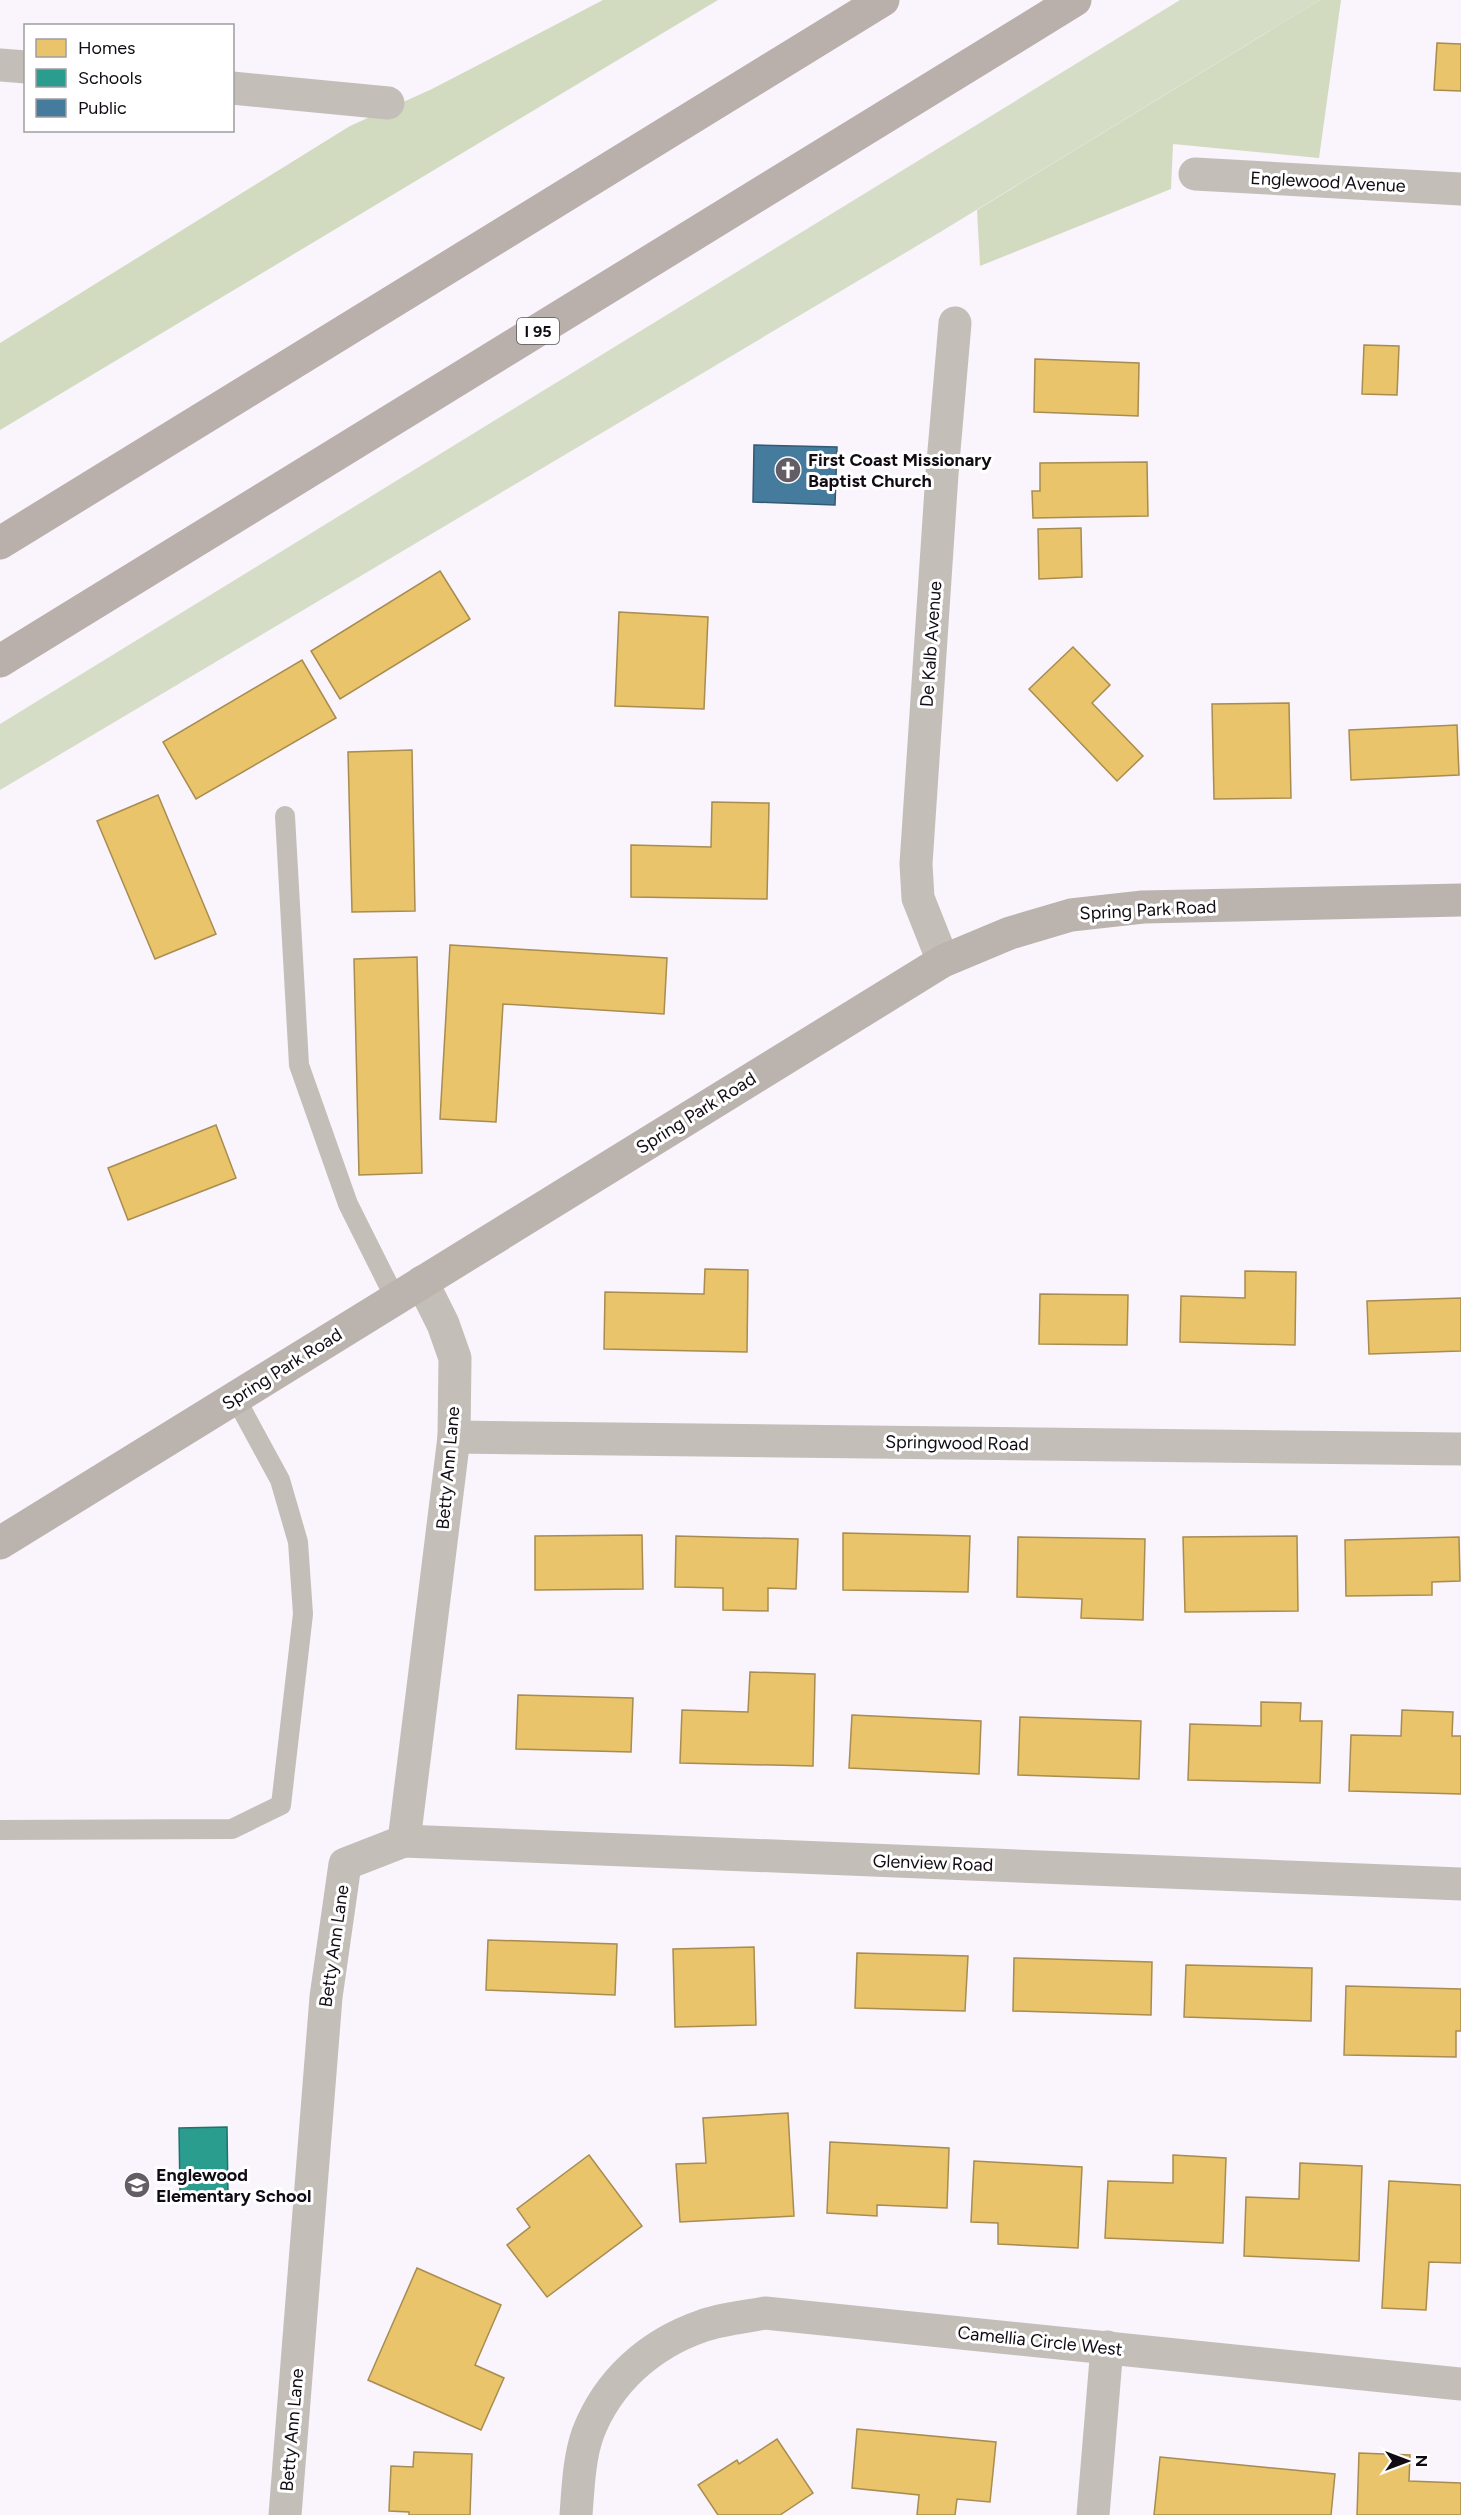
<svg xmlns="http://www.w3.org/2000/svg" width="1461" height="2515" viewBox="0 0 1461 2515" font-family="Figtree,sans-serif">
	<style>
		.green { fill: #d6ddc7 }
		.forest { fill: #d2dbc0 }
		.homes { fill: #e9c46a; stroke: #a88c50; stroke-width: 1.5 }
		.schools { fill: #2a9d8f; stroke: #22716a; stroke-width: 1.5 }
		.public { fill: #457b9d; stroke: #355974; stroke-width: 1.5 }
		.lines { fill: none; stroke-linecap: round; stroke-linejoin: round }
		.lane { stroke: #c4beb9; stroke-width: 20 }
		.street { stroke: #c4beb9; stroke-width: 33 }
		.secondary { stroke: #bbb3ad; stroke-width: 33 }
		.highway { stroke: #b9afab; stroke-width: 33 }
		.labels { text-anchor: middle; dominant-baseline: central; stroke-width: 6; stroke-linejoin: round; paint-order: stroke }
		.shield { fill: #fff; stroke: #58545a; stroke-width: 1.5 }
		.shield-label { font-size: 16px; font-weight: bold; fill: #110b13 }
		.street-label { font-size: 18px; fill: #110b13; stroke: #fff }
		.poi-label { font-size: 18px; font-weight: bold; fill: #110b13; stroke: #fff; text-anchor: start }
	</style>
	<rect width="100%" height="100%" fill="#faf4fc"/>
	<path class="green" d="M1180,0H1320L942,231L0,790V724Z"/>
	<g class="forest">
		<path d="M603,0H718L0,430V343L350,126L432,89Z"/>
		<path d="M1320,0H1341L1319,158L1173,144L1171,189L980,266L977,210Z"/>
	</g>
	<g class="homes">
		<path d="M1437,43L1461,44V91L1434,90Z"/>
		<path d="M1364,345L1399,346L1397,395L1362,394Z"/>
		<path d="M1035,359L1139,363L1138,416L1034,412Z"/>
		<path d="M1147,462L1148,516L1033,518L1032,491H1040V463Z"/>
		<path d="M1081,528L1082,577L1039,579L1038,529Z"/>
		<path d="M440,571L470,619L340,699L311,651Z"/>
		<path d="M619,612L708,617L704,709L615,706Z"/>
		<path d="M1073,647L1110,685L1092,703L1143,756L1117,781L1029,689Z"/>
		<path d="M302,660L336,718L196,799L163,742Z"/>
		<path d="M1289,703L1291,798L1214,799L1212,704Z"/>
		<path d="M1457,725L1459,775L1351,780L1349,730Z"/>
		<path d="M412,750L415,911L352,912L348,752Z"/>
		<path d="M158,795L216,934L155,959L97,821Z"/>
		<path d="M712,802L769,803L767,899L631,897V845L711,847Z"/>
		<path d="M450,945L667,958L664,1014L503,1004L496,1122L440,1119Z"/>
		<path d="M417,957L422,1173L359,1175L354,959Z"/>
		<path d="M216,1125L236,1178L128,1220L108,1168Z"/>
		<path d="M705,1269L748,1270L747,1352L604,1349L605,1292L704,1294Z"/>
		<path d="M1245,1271L1296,1272L1295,1345L1180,1342L1181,1296L1245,1298Z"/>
		<path d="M1040,1294L1128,1295L1127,1345L1039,1344Z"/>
		<path d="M1461,1298V1351L1369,1354L1367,1301Z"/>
		<path d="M843,1533L970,1536L968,1592L843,1590Z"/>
		<path d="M642,1535L643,1589L535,1590V1536Z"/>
		<path d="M676,1536L798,1539L796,1589L768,1588V1611L723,1610V1588L675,1587Z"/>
		<path d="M1297,1536L1298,1611L1185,1612L1183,1537Z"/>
		<path d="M1018,1537L1145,1539L1143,1620L1081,1618L1082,1599L1017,1597Z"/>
		<path d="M1459,1537L1460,1581L1432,1582V1595L1346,1596L1345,1540Z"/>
		<path d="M750,1672L815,1674L813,1766L680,1763L682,1710L748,1712Z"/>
		<path d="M518,1695L633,1698L631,1752L516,1749Z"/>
		<path d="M1261,1702L1301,1703L1300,1721H1322L1320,1783L1188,1780L1190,1724L1261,1726Z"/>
		<path d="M1402,1710L1453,1712L1452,1736H1461V1794L1349,1791L1351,1735L1401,1736Z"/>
		<path d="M852,1715L981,1721L979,1774L849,1768Z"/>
		<path d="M1020,1717L1141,1721L1139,1779L1018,1775Z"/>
		<path d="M488,1940L617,1944L615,1995L486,1990Z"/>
		<path d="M754,1947L756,2025L675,2027L673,1949Z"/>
		<path d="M857,1953L968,1956L965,2011L855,2008Z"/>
		<path d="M1014,1958L1152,1962L1151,2015L1013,2011Z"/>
		<path d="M1186,1965L1312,1968L1311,2021L1184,2017Z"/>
		<path d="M1346,1986L1461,1989V2031H1456V2057L1344,2055Z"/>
		<path d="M788,2113L794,2216L680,2222L676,2164L706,2163L703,2118Z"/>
		<path d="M830,2142L949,2148L947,2208L877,2205V2216L827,2213Z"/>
		<path d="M589,2155L642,2226L547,2297L507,2245L530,2227L517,2209Z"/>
		<path d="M1173,2155L1226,2158L1223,2243L1105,2238L1108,2181L1173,2183Z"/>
		<path d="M974,2161L1082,2167L1078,2248L998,2244V2223L971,2222Z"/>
		<path d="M1300,2163L1362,2166L1359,2261L1244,2256L1246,2197L1299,2199Z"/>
		<path d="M1389,2181L1461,2185V2263L1429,2262L1426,2310L1382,2308Z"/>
		<path d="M417,2268L501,2305L475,2365L504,2378L481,2430L368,2380Z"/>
		<path d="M857,2429L996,2442L990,2502L957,2499L955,2515H917L919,2495L852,2488Z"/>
		<path d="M777,2439L813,2493L780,2515H718L698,2485L737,2460L739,2464Z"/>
		<path d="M414,2452L472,2454L470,2515H409V2512L389,2511L391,2466L413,2467Z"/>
		<path d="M1359,2453L1410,2455L1409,2481L1461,2483V2515H1357Z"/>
		<path d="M1160,2457L1335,2474L1331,2515H1154Z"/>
	</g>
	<path class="schools" d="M227,2127L228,2195H180L179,2128Z"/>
	<path class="public" d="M754,445L837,447L835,505L753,502Z"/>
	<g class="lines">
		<g class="lane">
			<path d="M285,816L299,1065L348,1204L395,1298"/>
			<path d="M0,1830L232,1829L281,1805L303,1614L298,1542L280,1480L236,1399"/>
		</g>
		<g class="street">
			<path d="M0,65L26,67"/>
			<path d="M232,88L388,103"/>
			<path d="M1195,174L1461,189"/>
			<path d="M943,961L918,898L916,864L942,474L955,323"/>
			<path d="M454,1437L1461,1449"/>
			<path d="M404,1841L454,1437L455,1358L443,1324L422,1282"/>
			<path d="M285,2515L326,1997L345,1864L404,1841L1461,1884"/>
			<path d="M576,2515C578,2489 579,2458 588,2433C608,2381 650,2344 702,2326C721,2319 745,2317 765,2313L1461,2384"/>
			<path d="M1093,2515L1107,2347"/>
		</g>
		<path class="secondary" d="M0,1543L943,961L1010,933L1071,915L1143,907L1461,900"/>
		<g class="highway">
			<path d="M0,543L883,0"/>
			<path d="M0,661L1075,0"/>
		</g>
	</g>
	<defs>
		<symbol id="church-disc" viewBox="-11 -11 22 22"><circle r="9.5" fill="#635d65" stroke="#fff"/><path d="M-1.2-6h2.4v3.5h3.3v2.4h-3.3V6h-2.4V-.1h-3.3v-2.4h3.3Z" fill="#fff"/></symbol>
		<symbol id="school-disc" viewBox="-11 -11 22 22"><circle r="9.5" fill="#635d65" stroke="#fff"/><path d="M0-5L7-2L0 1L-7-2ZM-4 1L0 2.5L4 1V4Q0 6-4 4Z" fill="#fff"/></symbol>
	</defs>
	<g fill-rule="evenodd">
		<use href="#church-disc" x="773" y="455" width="30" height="30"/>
		<use href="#school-disc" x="122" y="2170" width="30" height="30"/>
	</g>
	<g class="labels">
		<rect class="shield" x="517" y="318" width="42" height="26" rx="4.5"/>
		<g class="shield-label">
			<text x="538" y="331">I 95</text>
		</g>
		<g class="street-label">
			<text transform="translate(1328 182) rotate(3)">Englewood Avenue</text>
			<text transform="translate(931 644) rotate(-86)">De Kalb Avenue</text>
			<text transform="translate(1148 910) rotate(-3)">Spring Park Road</text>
			<text transform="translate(696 1113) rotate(-32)">Spring Park Road</text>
			<text transform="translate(282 1369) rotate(-32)">Spring Park Road</text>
			<text transform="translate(957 1443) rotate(1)">Springwood Road</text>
			<text transform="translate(448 1468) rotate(-85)">Betty Ann Lane</text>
			<text transform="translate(933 1863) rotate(2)">Glenview Road</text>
			<text transform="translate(334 1946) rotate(-82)">Betty Ann Lane</text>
			<text transform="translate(1040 2341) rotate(6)">Camellia Circle West</text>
			<text transform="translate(292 2430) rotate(-85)">Betty Ann Lane</text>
		</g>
		<g class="poi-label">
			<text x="808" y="460">First Coast Missionary<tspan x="808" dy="21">Baptist Church</tspan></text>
			<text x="156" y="2175">Englewood<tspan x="156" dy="21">Elementary School</tspan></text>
		</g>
	</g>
	<rect x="24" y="24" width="210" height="108" fill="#ffffff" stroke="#a09da1" stroke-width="1.5"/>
	<rect x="36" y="39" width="30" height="18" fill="#e9c46a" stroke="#a09da1" stroke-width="1.5"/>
	<text x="78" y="54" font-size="18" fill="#110b13">Homes</text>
	<rect x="36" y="69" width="30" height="18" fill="#2a9d8f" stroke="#a09da1" stroke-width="1.5"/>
	<text x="78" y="84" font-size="18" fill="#110b13">Schools</text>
	<rect x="36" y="99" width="30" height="18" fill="#457b9d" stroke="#a09da1" stroke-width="1.5"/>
	<text x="78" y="114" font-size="18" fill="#110b13">Public</text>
	<g transform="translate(1407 2461) rotate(90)" stroke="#ffffff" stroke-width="4.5" paint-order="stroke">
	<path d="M0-4.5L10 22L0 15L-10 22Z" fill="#110b13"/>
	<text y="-9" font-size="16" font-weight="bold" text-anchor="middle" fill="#110b13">N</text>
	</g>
</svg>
